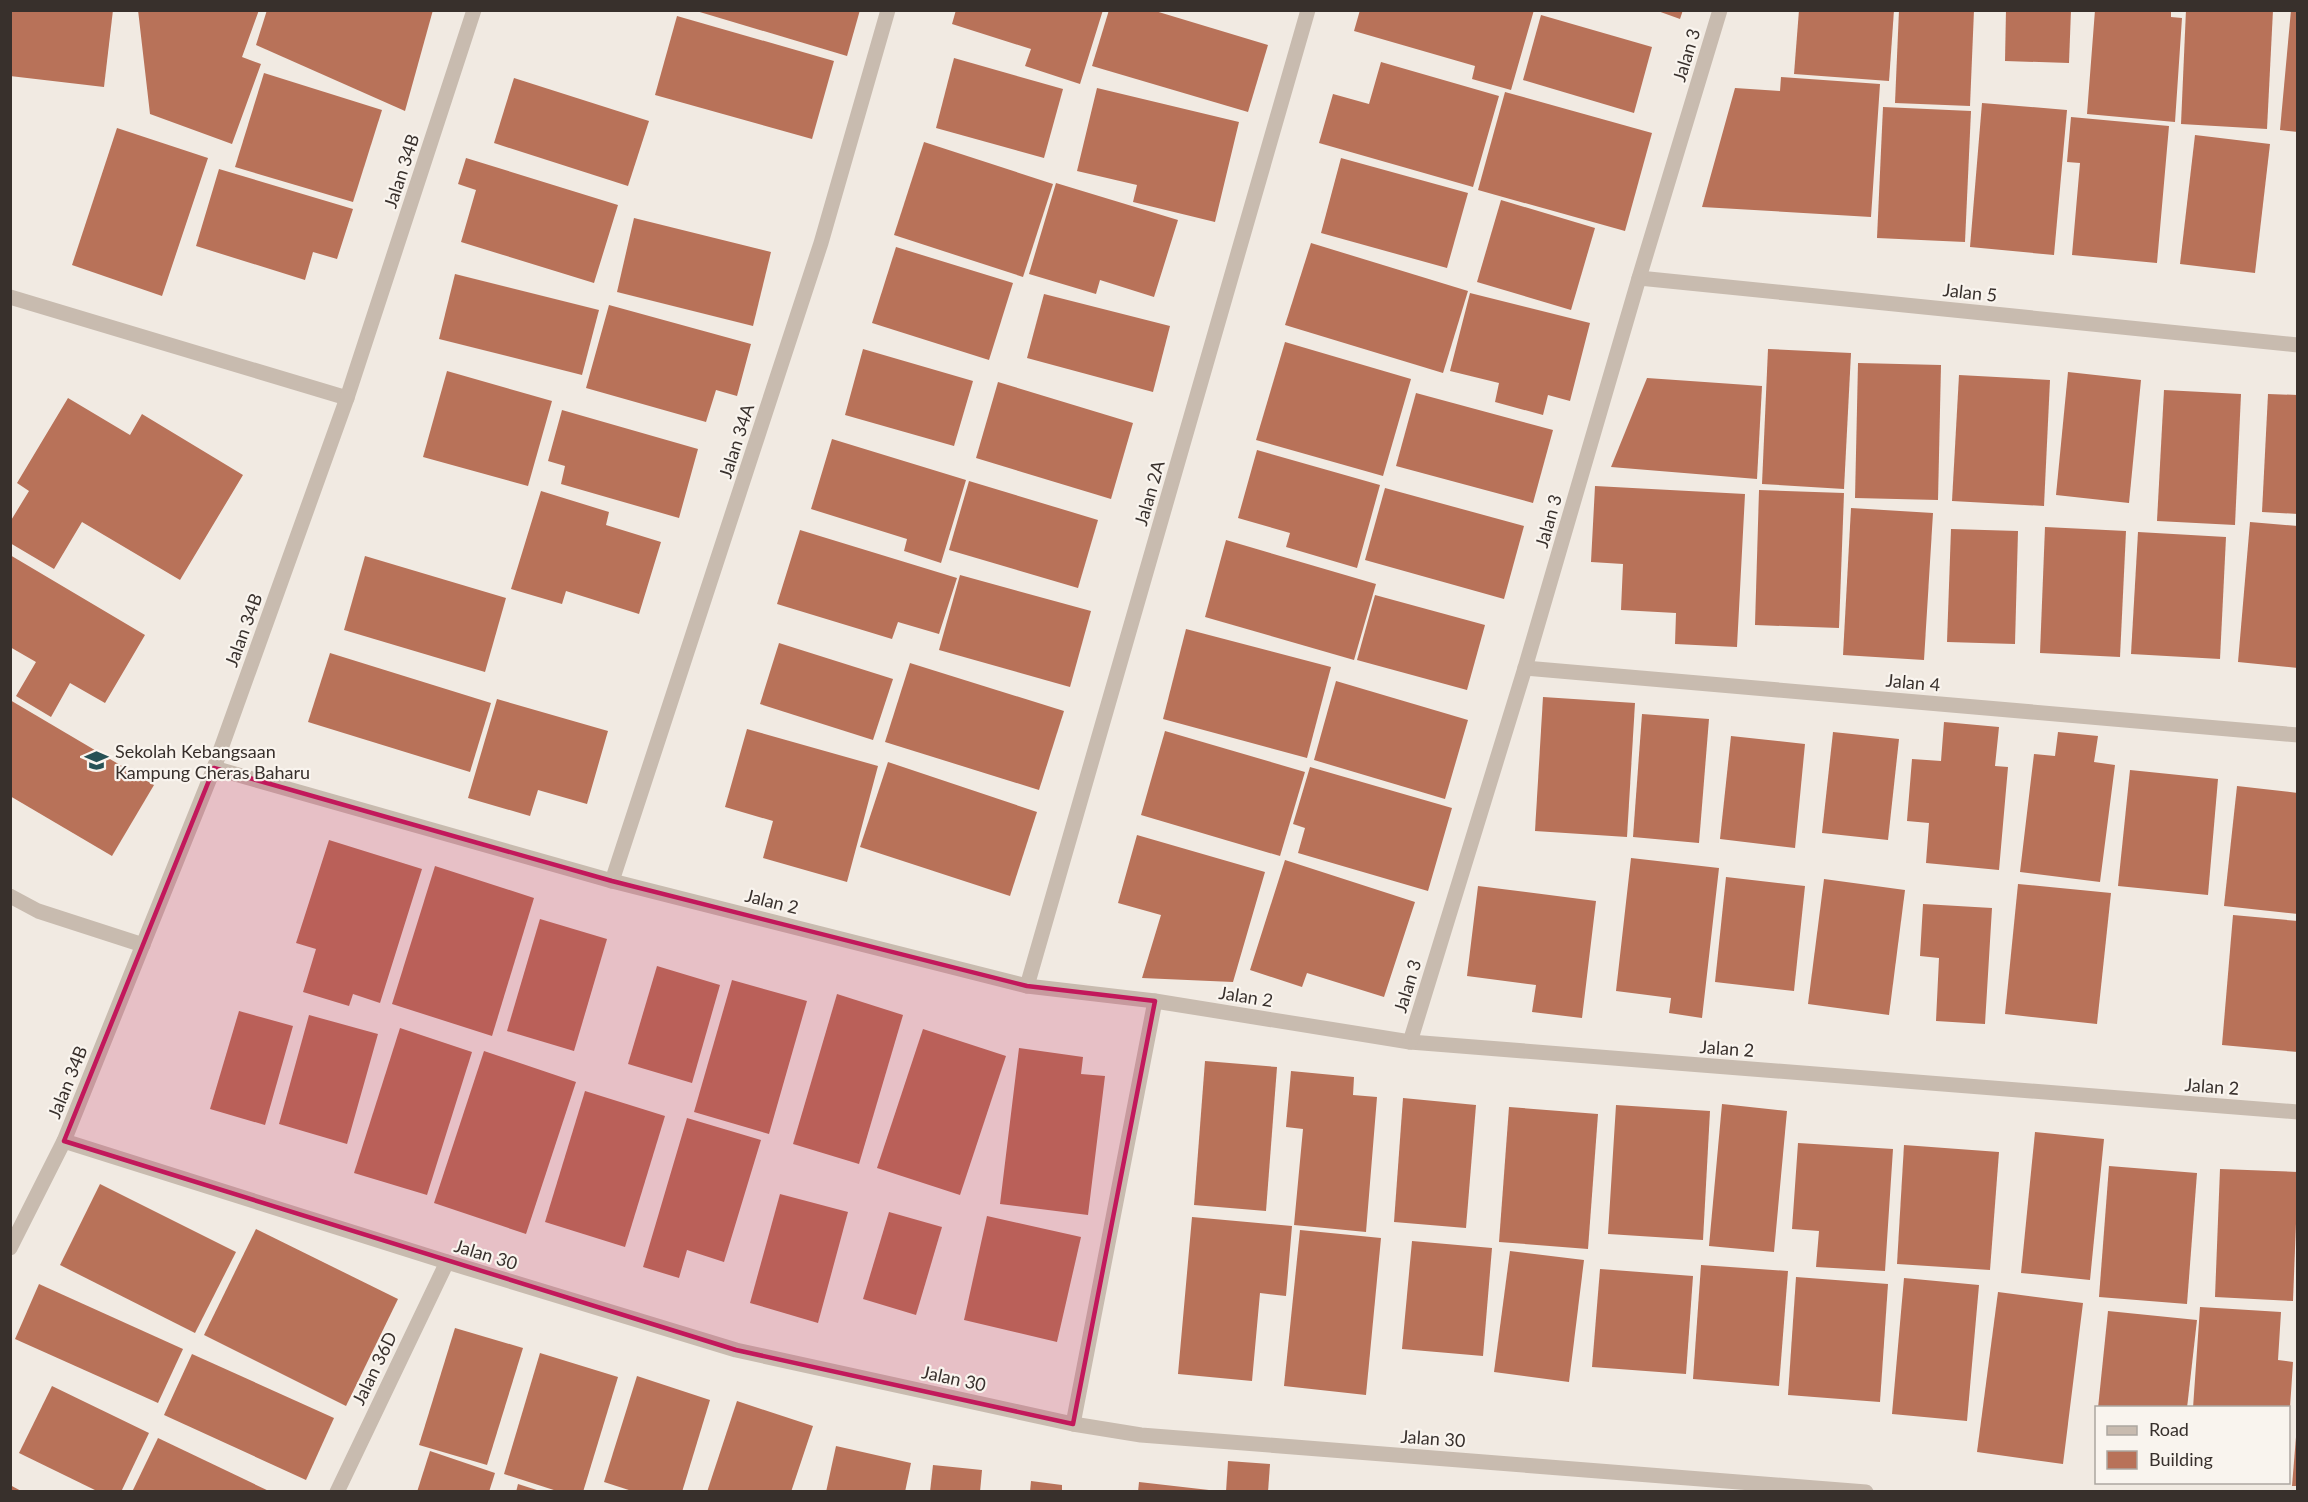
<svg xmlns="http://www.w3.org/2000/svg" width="2308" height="1502" viewBox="0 0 2308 1502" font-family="Lato,sans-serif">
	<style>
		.building { fill: #b87259 }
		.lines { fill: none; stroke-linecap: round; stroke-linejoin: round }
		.service { stroke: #c8bbaf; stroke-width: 15 }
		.minor { stroke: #c8bbaf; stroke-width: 15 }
		.marked { fill: #c2185b; fill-opacity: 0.2; stroke: #c2185b; stroke-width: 4.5; stroke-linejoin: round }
		.labels { text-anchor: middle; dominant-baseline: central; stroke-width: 4.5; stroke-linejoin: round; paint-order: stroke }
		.street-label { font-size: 18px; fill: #38302c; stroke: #f9f4ee }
		.poi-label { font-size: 18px; fill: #38302c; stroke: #f9f4ee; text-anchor: start }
	</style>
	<rect width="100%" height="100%" fill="#f1eae2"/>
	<g class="building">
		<path d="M10,10H113L104,87L10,76Z"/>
		<path d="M138,10H259L242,57L261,64L232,144L150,114Z"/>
		<path d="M267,10H433L405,111L256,45Z"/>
		<path d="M693,10H860L847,56Z"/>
		<path d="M956,10H1103L1080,84L1025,66L1031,49L952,24Z"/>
		<path d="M1109,10H1152L1268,45L1248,112L1092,66Z"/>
		<path d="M1360,10H1534L1511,90L1472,79L1475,66L1354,31Z"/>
		<path d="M1655,10H1683L1680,19Z"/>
		<path d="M1799,10H1894L1889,81L1794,74Z"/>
		<path d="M1899,10H1974L1970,106L1895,103Z"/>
		<path d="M2006,10H2071L2069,63L2005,61Z"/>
		<path d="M2095,10H2171V17L2182,18L2175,122L2087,114Z"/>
		<path d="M2186,10H2273L2267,129L2181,124Z"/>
		<path d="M2291,10H2298V132L2280,130Z"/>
		<path d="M1541,15L1652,47L1634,113L1523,80Z"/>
		<path d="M677,16L834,61L812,139L655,95Z"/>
		<path d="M954,58L1063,89L1044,158L936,128Z"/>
		<path d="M1381,62L1499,96L1473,187L1319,143L1333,94L1369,104Z"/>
		<path d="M264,73L382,110L353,202L235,167Z"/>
		<path d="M1781,77L1880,84L1871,217L1702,207L1735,88L1780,91Z"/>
		<path d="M514,78L649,121L628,186L494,143Z"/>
		<path d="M1097,88L1239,122L1215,222L1133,202L1137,185L1077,171Z"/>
		<path d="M1505,92L1652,133L1625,231L1478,190Z"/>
		<path d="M1982,103L2067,110L2054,255L1970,247Z"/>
		<path d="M1883,107L1971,111L1965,242L1877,238Z"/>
		<path d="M2071,117L2169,126L2157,263L2072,255L2080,163L2067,162Z"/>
		<path d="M117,128L208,158L162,296L72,265Z"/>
		<path d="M2195,135L2270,144L2255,273L2180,264Z"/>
		<path d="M924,142L1053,184L1023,277L894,235Z"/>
		<path d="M466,158L618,205L594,283L461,242L476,190L458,184Z"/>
		<path d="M1341,158L1468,193L1447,268L1321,233Z"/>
		<path d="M219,169L353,209L337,259L313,252L305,280L196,246Z"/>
		<path d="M1056,183L1178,220L1154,297L1100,280L1096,294L1029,274Z"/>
		<path d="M1501,200L1595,228L1571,310L1477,282Z"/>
		<path d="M634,218L771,252L753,326L617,292Z"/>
		<path d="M1311,243L1468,291L1443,373L1285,325Z"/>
		<path d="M896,247L1013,283L989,360L872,323Z"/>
		<path d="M455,274L599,310L582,375L439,339Z"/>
		<path d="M1470,293L1590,323L1570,401L1548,395L1543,415L1495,402L1499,383L1450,371Z"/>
		<path d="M1044,294L1170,326L1153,392L1027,358Z"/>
		<path d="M609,305L751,344L737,396L716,390L706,422L586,388Z"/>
		<path d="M1285,342L1411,379L1383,476L1256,440Z"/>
		<path d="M863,349L973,381L954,446L845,415Z"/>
		<path d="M1768,349L1851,353L1844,489L1762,484Z"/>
		<path d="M1858,363L1941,365L1938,500L1855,498Z"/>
		<path d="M447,371L552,401L528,486L423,457Z"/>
		<path d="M2068,372L2141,380L2129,503L2056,495Z"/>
		<path d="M1959,375L2050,380L2044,506L1952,501Z"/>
		<path d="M1647,378L1762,386L1757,479L1611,467Z"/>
		<path d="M998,382L1133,423L1111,499L976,458Z"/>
		<path d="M2164,390L2241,394L2235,525L2157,521Z"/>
		<path d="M1416,393L1553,430L1533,503L1396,466Z"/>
		<path d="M2268,394L2298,395V514L2262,512Z"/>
		<path d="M68,398L130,435L142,414L243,475L180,580L82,522L54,569L10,543V522L29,491L17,483Z"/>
		<path d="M562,410L698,449L679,518L561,484L565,466L548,461Z"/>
		<path d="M832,439L966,480L941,563L904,551L907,539L811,509Z"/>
		<path d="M1257,450L1380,485L1357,568L1286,547L1290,533L1238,518Z"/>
		<path d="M969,481L1098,520L1078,588L949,550Z"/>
		<path d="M1595,486L1745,494L1737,647L1675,644L1676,613L1621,610L1623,564L1591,562Z"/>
		<path d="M1385,488L1524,526L1504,599L1365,560Z"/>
		<path d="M1759,490L1844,493L1839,628L1755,625Z"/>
		<path d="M541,491L609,512L606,525L661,542L639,614L566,591L562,604L511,589Z"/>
		<path d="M1851,508L1933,513L1924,660L1843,655Z"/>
		<path d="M2250,522L2298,526V668L2238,662Z"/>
		<path d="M2045,527L2126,531L2120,657L2040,653Z"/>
		<path d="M1951,529L2018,531L2015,644L1947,642Z"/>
		<path d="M800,530L957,578L939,634L898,622L892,639L777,604Z"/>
		<path d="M2138,532L2226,537L2220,659L2131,654Z"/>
		<path d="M1226,540L1376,584L1354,660L1205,617Z"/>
		<path d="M10,555L145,635L105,703L70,683L51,717L16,696L36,662L10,647Z"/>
		<path d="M365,556L506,598L485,672L344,630Z"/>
		<path d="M960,575L1091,611L1070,687L939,650Z"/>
		<path d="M1375,595L1485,625L1467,690L1357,660Z"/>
		<path d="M1186,629L1331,667L1307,758L1163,719Z"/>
		<path d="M779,643L893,679L873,740L760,704Z"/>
		<path d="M330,653L491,703L470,772L308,722Z"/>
		<path d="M910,663L1064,711L1039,790L885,742Z"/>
		<path d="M1336,681L1468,720L1445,799L1314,760Z"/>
		<path d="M1543,697L1635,703L1627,837L1535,831Z"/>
		<path d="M497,699L608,731L587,804L538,790L530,816L468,798Z"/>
		<path d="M10,700L154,785L112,856L10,796Z"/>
		<path d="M1642,714L1709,719L1699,843L1633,837Z"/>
		<path d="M1944,722L1999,727L1995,766L2008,767L1999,870L1926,863L1929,823L1907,821L1912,759L1941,761Z"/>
		<path d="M747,729L878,766L847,882L763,858L773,821L725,807Z"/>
		<path d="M1165,731L1305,772L1280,856L1141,815Z"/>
		<path d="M1833,732L1899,739L1888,840L1822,833Z"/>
		<path d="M2058,732L2098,736L2094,762L2115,765L2100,882L2020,872L2034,754L2055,756Z"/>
		<path d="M1731,736L1805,744L1795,848L1720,839Z"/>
		<path d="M888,762L1037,812L1010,896L860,847Z"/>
		<path d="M1310,767L1452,808L1428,891L1298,853L1305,828L1293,824Z"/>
		<path d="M2130,770L2218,779L2208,895L2118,886Z"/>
		<path d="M2237,786L2298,793V914L2224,906Z"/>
		<path d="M1137,835L1265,872L1233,982L1142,978L1161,915L1118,903Z"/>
		<path d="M329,840L422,869L380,1003L353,994L349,1006L303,992L316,949L296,943Z"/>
		<path d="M1631,858L1719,868L1702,1018L1669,1013L1671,998L1616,991Z"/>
		<path d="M1285,860L1415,902L1384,997L1307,973L1302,987L1250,970Z"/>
		<path d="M435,866L534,898L492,1036L392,1004Z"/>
		<path d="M1726,877L1805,886L1794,991L1715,982Z"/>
		<path d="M1824,879L1905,890L1889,1015L1808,1004Z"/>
		<path d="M2018,884L2111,893L2097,1024L2005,1014Z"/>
		<path d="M1478,886L1596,901L1582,1018L1532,1012L1536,985L1467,976Z"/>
		<path d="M1923,904L1992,908L1985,1024L1936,1021L1939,958L1920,956Z"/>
		<path d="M2233,915L2298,921V1052L2222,1045Z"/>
		<path d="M540,919L607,939L574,1051L507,1031Z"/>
		<path d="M657,966L720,985L692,1083L628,1064Z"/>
		<path d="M732,980L807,1001L769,1134L694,1112Z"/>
		<path d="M837,994L903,1015L859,1164L793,1144Z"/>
		<path d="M239,1011L293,1026L265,1125L210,1109Z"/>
		<path d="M309,1015L378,1034L347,1144L279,1124Z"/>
		<path d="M400,1028L472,1052L427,1195L354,1173Z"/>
		<path d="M923,1029L1006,1056L960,1195L877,1168Z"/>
		<path d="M1019,1048L1083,1057L1081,1074L1105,1076L1088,1215L1000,1204Z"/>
		<path d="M484,1051L576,1082L526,1234L434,1203Z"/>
		<path d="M1205,1061L1277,1067L1266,1211L1194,1205Z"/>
		<path d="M1291,1071L1354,1077L1353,1095L1377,1097L1366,1232L1294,1225L1303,1129L1286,1127Z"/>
		<path d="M585,1091L665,1116L625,1247L545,1222Z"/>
		<path d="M1403,1098L1476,1105L1466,1228L1394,1222Z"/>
		<path d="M1722,1104L1787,1111L1774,1252L1709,1246Z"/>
		<path d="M1616,1105L1710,1111L1703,1240L1608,1234Z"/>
		<path d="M1509,1107L1598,1114L1588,1249L1499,1242Z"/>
		<path d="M687,1118L761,1140L724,1262L687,1250L679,1278L643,1267Z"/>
		<path d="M2035,1132L2104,1139L2090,1280L2021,1273Z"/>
		<path d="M1798,1143L1893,1149L1885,1271L1816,1267L1819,1231L1792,1229Z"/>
		<path d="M1904,1145L1999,1152L1990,1270L1897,1264Z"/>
		<path d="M2109,1166L2197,1173L2187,1304L2099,1297Z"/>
		<path d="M2220,1169L2298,1172L2293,1301L2215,1297Z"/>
		<path d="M100,1184L236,1252L195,1333L60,1265Z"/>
		<path d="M780,1194L848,1212L818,1323L750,1303Z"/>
		<path d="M889,1212L942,1227L916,1315L863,1299Z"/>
		<path d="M987,1216L1081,1237L1057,1342L964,1320Z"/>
		<path d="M1192,1217L1292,1226L1286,1296L1260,1293L1252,1381L1178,1374Z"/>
		<path d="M256,1229L398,1299L346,1406L204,1335Z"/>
		<path d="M1300,1230L1381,1238L1366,1395L1284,1386Z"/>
		<path d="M1412,1241L1492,1248L1483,1356L1402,1349Z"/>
		<path d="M1510,1251L1584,1260L1569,1382L1494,1372Z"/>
		<path d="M1701,1265L1788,1271L1779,1386L1693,1379Z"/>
		<path d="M1600,1269L1693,1276L1686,1374L1592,1367Z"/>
		<path d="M1796,1277L1888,1284L1880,1402L1788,1395Z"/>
		<path d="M1904,1278L1979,1285L1967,1421L1892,1414Z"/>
		<path d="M39,1284L183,1349L158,1403L15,1339Z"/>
		<path d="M1998,1292L2083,1303L2063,1464L1977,1452Z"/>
		<path d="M2200,1307L2281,1312L2278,1360L2293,1362L2290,1408H2193Z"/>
		<path d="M2108,1311L2197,1320L2187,1408H2098Z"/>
		<path d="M455,1328L523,1348L487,1465L419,1445Z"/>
		<path d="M540,1353L618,1377L583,1492H560L504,1474Z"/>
		<path d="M192,1354L334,1418L306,1480L164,1415Z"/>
		<path d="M637,1376L710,1400L682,1492H635L604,1482Z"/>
		<path d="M52,1386L149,1433L121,1492H99L19,1453Z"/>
		<path d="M737,1401L813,1426L791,1492H707Z"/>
		<path d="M2296,1437H2298V1486H2292Z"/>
		<path d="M158,1438L271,1492H132Z"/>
		<path d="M836,1446L911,1463L905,1492H826Z"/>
		<path d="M430,1451L495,1473L489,1492H417Z"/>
		<path d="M1228,1461L1270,1464L1268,1492H1226Z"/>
		<path d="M933,1465L982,1470L980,1492H930Z"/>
		<path d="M1031,1481L1062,1485V1492H1030Z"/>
		<path d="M1139,1482L1209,1490V1492H1138Z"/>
		<path d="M518,1484L540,1491V1492H516Z"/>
		<path d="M10,1485L23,1492H10Z"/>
	</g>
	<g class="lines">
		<path class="service" d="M10,896L38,911L143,945"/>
		<g class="minor">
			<path d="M1639,278L2298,345"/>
			<path d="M10,297L347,398"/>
			<path d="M1525,668L2298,735"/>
			<path d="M214,768L612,881L1027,986L1155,1001L1410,1042L2298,1112"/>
			<path d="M612,881L821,243L888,10"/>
			<path d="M1027,986L1308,10"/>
			<path d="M1410,1042L1525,668L1639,278L1720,10"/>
			<path d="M64,1141L447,1262L736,1350L1073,1424L1141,1435L1866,1492"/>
			<path d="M10,1248L64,1141L214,768L347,398L474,10"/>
			<path d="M1073,1424L1155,1001"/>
			<path d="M337,1492L447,1262"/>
		</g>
	</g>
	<path class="marked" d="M214,768L612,881L1027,986L1155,1001L1073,1424L736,1350L64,1141Z"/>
	<defs>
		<symbol id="school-bare" viewBox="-9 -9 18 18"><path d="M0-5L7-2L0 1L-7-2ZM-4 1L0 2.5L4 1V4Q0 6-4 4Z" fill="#265155" stroke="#f9f4ee" stroke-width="2.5" paint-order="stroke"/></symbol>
	</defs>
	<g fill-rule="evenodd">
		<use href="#school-bare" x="80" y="744" width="33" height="33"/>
	</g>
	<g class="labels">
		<g class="street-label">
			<text transform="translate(1686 55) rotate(-73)">Jalan 3</text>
			<text transform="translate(401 171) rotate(-72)">Jalan 34B</text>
			<text transform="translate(1970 292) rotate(6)">Jalan 5</text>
			<text transform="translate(736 441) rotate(-72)">Jalan 34A</text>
			<text transform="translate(1149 493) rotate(-74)">Jalan 2A</text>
			<text transform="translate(1548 521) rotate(-74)">Jalan 3</text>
			<text transform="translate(243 630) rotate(-70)">Jalan 34B</text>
			<text transform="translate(1913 682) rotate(5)">Jalan 4</text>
			<text transform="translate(772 901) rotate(14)">Jalan 2</text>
			<text transform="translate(1407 986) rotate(-73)">Jalan 3</text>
			<text transform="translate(1246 996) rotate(9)">Jalan 2</text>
			<text transform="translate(1727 1048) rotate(4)">Jalan 2</text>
			<text transform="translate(67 1082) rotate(-68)">Jalan 34B</text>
			<text transform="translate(2212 1086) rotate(4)">Jalan 2</text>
			<text transform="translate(486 1254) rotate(17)">Jalan 30</text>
			<text transform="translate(374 1368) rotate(-64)">Jalan 36D</text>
			<text transform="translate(954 1378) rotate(12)">Jalan 30</text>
			<text transform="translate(1433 1438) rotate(4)">Jalan 30</text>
		</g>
		<g class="poi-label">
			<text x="115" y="751">Sekolah Kebangsaan<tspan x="115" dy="21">Kampung Cheras Baharu</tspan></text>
		</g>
	</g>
	<rect width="2308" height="1502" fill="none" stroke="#38302c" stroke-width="24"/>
	<rect x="2095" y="1406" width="195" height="78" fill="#f9f4ee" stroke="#aca6a0" stroke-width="1.5"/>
	<rect x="2107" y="1426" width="30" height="9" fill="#c8bbaf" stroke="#aca6a0" stroke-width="1.5"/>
	<text x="2149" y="1436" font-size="18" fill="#38302c">Road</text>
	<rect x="2107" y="1451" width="30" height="18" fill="#b87259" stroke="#aca6a0" stroke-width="1.5"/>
	<text x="2149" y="1466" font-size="18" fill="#38302c">Building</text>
</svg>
